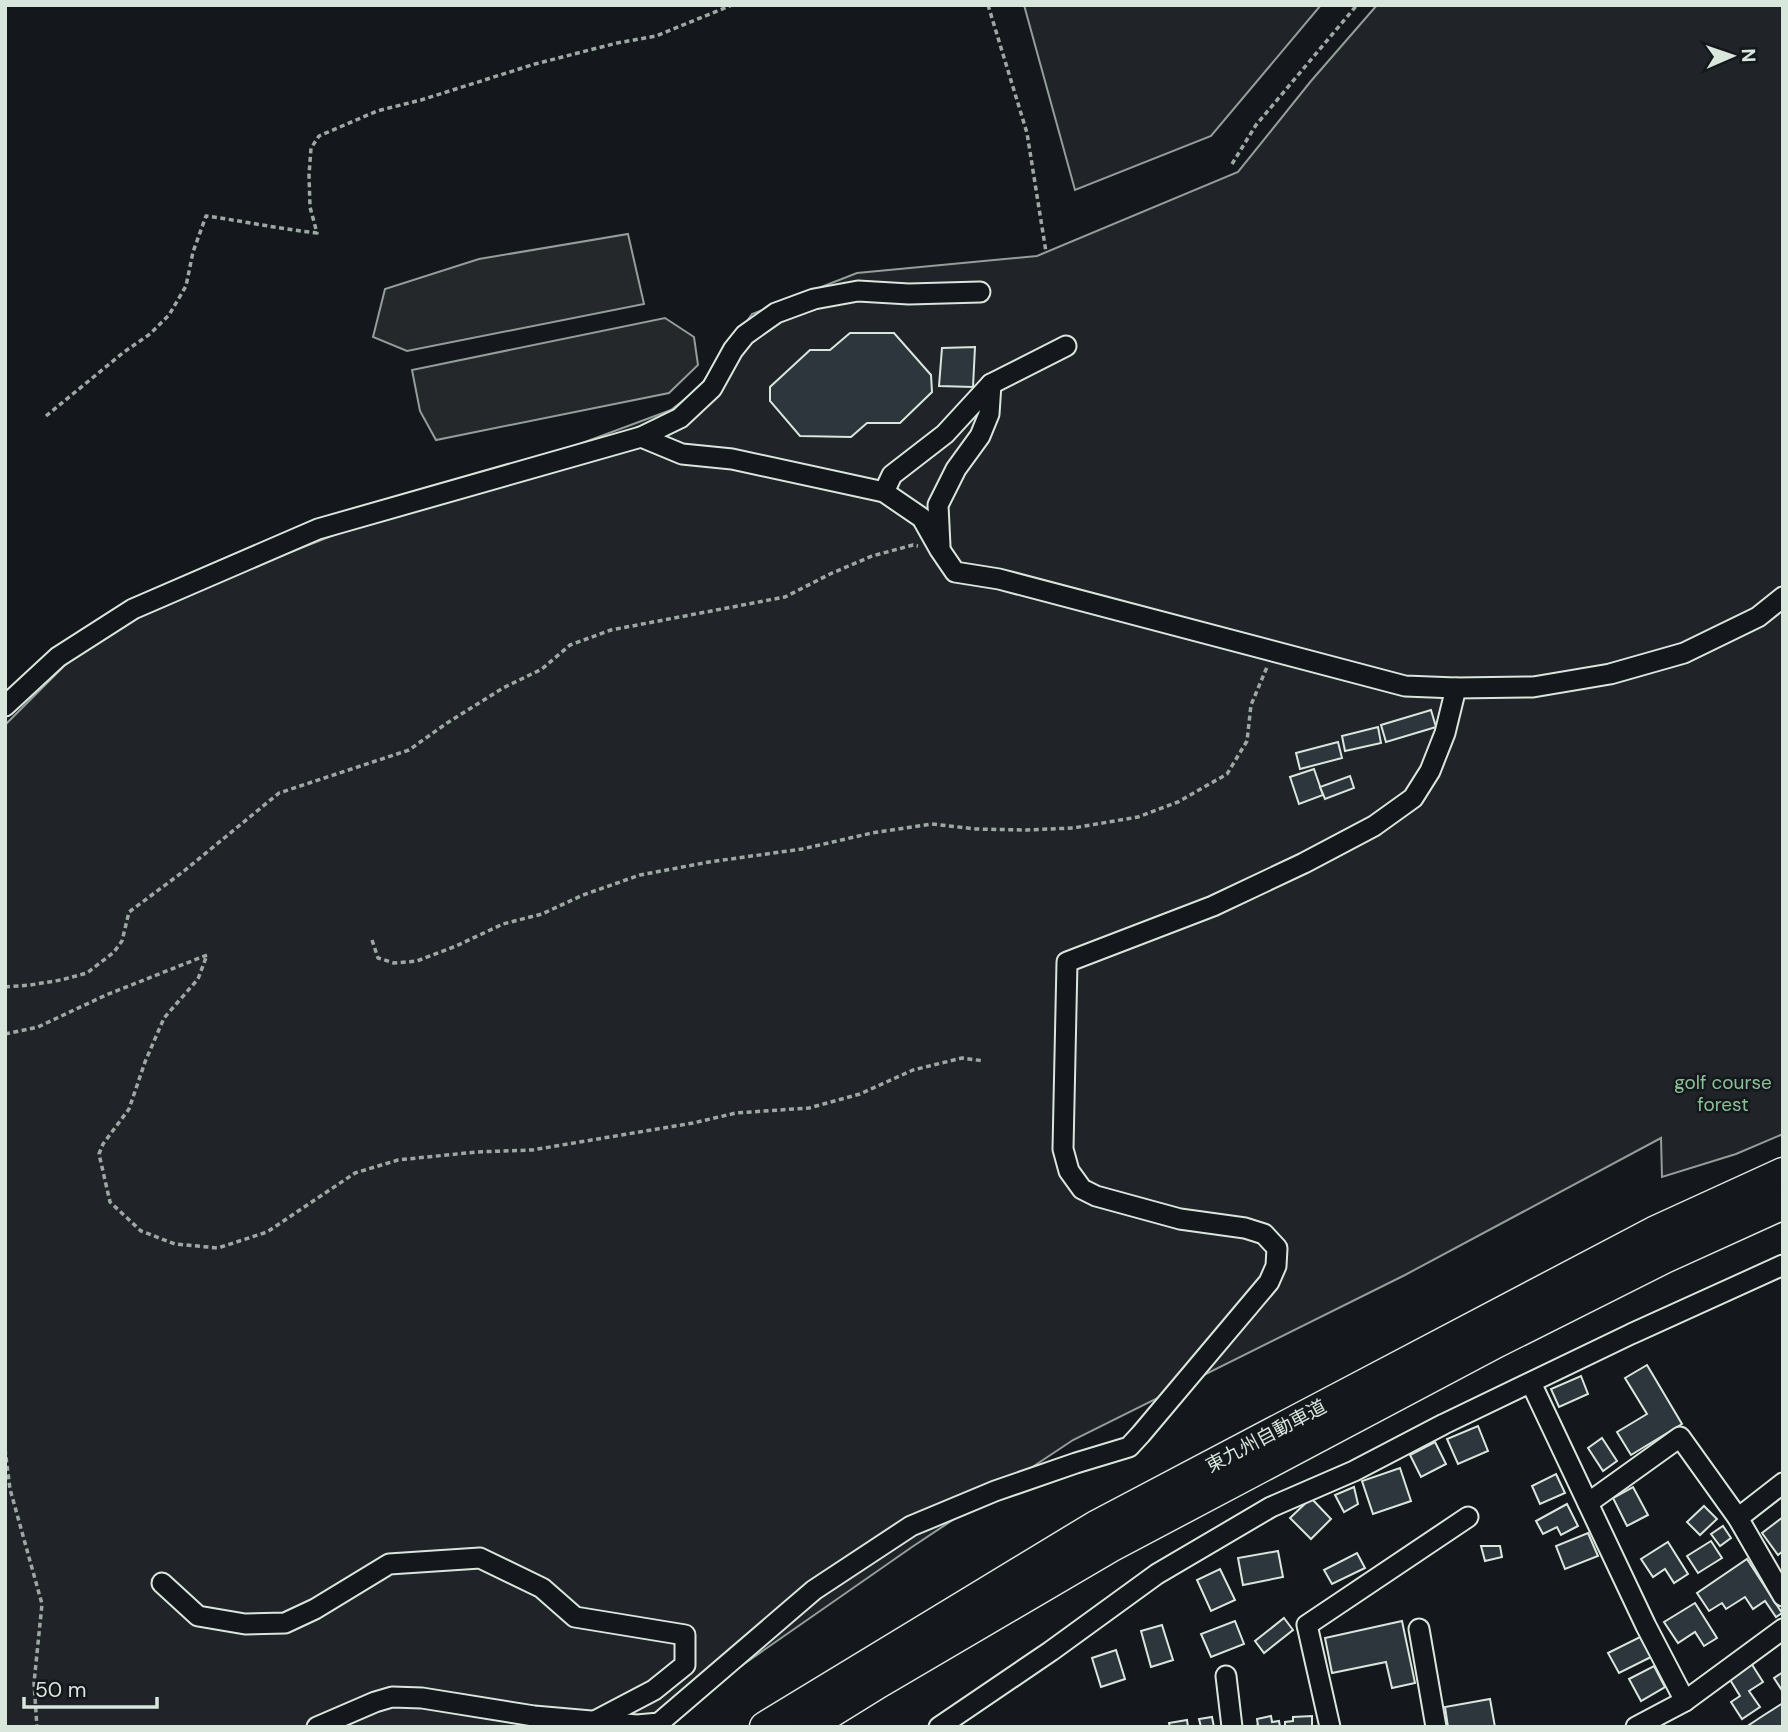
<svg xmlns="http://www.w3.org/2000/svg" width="1788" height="1732" viewBox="0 0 1788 1732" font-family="'DM Sans','Noto Sans JP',sans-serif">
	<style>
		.green { fill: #202428; stroke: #939e99; stroke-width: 2 }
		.parking { fill: #24282b; stroke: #939e99; stroke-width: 2 }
		.building { fill: #2c363c; stroke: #d8e6dc; stroke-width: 2 }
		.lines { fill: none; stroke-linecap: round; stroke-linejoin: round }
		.minor-casing { stroke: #d8e6dc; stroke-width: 23 }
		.highway-casing { stroke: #d8e6dc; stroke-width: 33 }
		.path { stroke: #9da8a2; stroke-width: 3.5; stroke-dasharray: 5 3.5; stroke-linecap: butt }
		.minor { stroke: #14181c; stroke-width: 19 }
		.highway { stroke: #14181c; stroke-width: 30 }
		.labels { text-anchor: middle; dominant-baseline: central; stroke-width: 5; stroke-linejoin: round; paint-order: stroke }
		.park-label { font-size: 19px; fill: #8ac095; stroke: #14181c }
		.street-label { font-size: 19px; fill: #d8e6dc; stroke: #14181c }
	</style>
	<rect width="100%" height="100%" fill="#14181c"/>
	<g class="green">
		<path d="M1024,5H1321L1211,136L1075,190Z"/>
		<path d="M1377,5H1783V1134L1736,1154L1662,1177L1661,1138L1405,1275L1073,1440L912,1547L695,1698L619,1727H5V725L75,655L136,613L329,537L671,410L698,389L752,314L857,273L1037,256L1238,172L1311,81Z"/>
	</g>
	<g class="parking">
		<path d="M628,234L644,304L407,351L373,337L385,289L479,259Z"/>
		<path d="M665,318L694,337L698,365L669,393L436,440L420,411L412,370Z"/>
	</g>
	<g class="building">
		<path d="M850,333H894L931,375L932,392L900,423H867L851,437L800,436L770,401V387L810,350H830Z"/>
		<path d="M975,347L973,387L939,386L942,348Z"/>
		<path d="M1431,710L1436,727L1386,742L1381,725Z"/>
		<path d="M1378,727L1381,743L1345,751L1342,736Z"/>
		<path d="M1338,742L1342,758L1300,769L1296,753Z"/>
		<path d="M1314,769L1323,795L1299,804L1290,777Z"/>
		<path d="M1350,776L1354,788L1325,799L1320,787Z"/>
		<path d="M1647,1365L1682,1424L1631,1455L1617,1432L1647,1414L1625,1378Z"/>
		<path d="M1581,1376L1588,1394L1559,1407L1551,1389Z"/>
		<path d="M1478,1426L1488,1451L1458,1464L1447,1439Z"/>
		<path d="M1602,1438L1617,1461L1603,1471L1588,1448Z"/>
		<path d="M1435,1442L1446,1464L1421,1477L1410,1455Z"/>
		<path d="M1400,1468L1411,1501L1373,1514L1362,1481Z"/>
		<path d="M1556,1474L1565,1493L1540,1504L1532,1486Z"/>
		<path d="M1354,1487L1358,1504L1344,1512L1335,1495Z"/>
		<path d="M1633,1487L1648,1515L1627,1526L1613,1498Z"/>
		<path d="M1311,1498L1331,1519L1311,1539L1290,1518Z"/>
		<path d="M1567,1504L1578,1526L1561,1535L1557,1527L1543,1534L1536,1521Z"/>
		<path d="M1704,1506L1717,1519L1700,1535L1687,1522Z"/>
		<path d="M1783,1517V1551L1778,1555L1762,1533Z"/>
		<path d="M1723,1526L1731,1538L1720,1546L1711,1534Z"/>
		<path d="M1588,1533L1598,1556L1565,1569L1556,1546Z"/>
		<path d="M1711,1541L1722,1558L1698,1573L1687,1556Z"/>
		<path d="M1668,1542L1688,1574L1674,1583L1665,1569L1653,1577L1641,1559Z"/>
		<path d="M1481,1546H1500L1502,1557L1485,1561Z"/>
		<path d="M1278,1551L1283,1577L1243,1585L1238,1558Z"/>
		<path d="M1357,1553L1365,1568L1332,1584L1324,1570Z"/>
		<path d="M1747,1559L1782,1613L1776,1617L1765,1601L1753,1609L1745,1597L1726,1609L1722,1603L1709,1611L1697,1593Z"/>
		<path d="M1220,1569L1235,1600L1211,1611L1197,1580Z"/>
		<path d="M1695,1603L1717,1638L1704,1646L1695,1632L1678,1643L1664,1622Z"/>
		<path d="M1284,1618L1293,1630L1264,1653L1255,1641Z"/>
		<path d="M1235,1621L1244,1644L1211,1657L1201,1634Z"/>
		<path d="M1402,1621L1415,1683L1392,1688L1386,1662L1332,1673L1325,1638Z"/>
		<path d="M1162,1625L1173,1660L1151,1667L1141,1631Z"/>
		<path d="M1640,1637L1651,1657L1619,1673L1608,1653Z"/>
		<path d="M1116,1650L1125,1679L1101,1687L1092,1658Z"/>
		<path d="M1751,1663L1763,1682L1749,1691L1760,1707L1742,1719L1731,1702L1740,1696L1729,1678Z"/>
		<path d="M1654,1666L1665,1687L1641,1701L1629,1679Z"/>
		<path d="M1783,1672V1692L1774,1678Z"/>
		<path d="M1490,1699L1495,1727H1448L1445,1707Z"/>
		<path d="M1783,1703V1727H1746L1761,1717Z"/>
		<path d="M1271,1716L1272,1722L1279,1721L1280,1727H1254L1258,1725L1257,1719Z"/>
		<path d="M1312,1716V1727H1285V1722L1293,1721V1717Z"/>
		<path d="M1212,1717L1214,1727H1201L1199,1719Z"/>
		<path d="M1187,1720L1188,1727H1170L1169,1723Z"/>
	</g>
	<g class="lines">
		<defs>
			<g id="minor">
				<path d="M641,437L682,454L732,459L884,492L922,518L940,550L955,572L999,579L1405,686L1456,688L1533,687L1610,674L1684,653L1758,617L1783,597"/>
				<path d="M884,492L892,475L945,434L991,384L1066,346"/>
				<path d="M940,546L938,505L956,469L980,436L989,414L991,384"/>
				<path d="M5,706L58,657L133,609L318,529L641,437L680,418L712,388L733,350L745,335L776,313L814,299L858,291L909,294L980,292"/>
				<path d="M1531,1383L1646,1626L1685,1701"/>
				<path d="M1588,1503L1680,1437L1738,1518L1783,1596"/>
				<path d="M1738,1518L1783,1483"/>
				<path d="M162,1583L198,1616L245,1624L285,1623L315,1609L389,1564L480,1558L542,1588L575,1617L685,1635V1665L654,1690L595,1721"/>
				<path d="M1419,1629L1436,1727"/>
				<path d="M1226,1676L1232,1727"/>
				<path d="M317,1727L375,1702L392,1697L422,1698L534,1716L637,1725L659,1723L814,1590L911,1526L995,1491L1076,1463L1129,1447L1141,1434L1269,1282L1276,1266L1277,1248L1264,1234L1245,1228L1180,1219L1096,1196L1082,1189L1069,1171L1063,1149L1067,962L1213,906L1304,863L1374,826L1413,798L1430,771L1445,733L1456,688"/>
				<path d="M939,1727L1051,1651L1157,1574L1271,1507L1354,1471L1444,1424L1631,1334L1783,1265"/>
				<path d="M1330,1727L1307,1625L1468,1517"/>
				<path d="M1636,1727L1685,1701L1783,1629"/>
			</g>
			<g id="highway">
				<path d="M765,1727L1096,1526L1654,1232L1783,1173"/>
				<path d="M807,1727L878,1683L1110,1547L1495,1343L1664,1258L1783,1204"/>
			</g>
		</defs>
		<use href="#minor" class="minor-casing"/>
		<use href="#highway" class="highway-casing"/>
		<g class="path">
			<path d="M988,5L1027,133L1046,252"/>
			<path d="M1232,164L1256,125L1357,5"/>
			<path d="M46,416L124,352L150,334L169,315L186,286L193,252L206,216C243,221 280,229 317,233L310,207L309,175L311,148L319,136L377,111L421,100L535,64L617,43L656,36L732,5"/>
			<path d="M372,940L378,958L394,963L417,961L456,946L503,924L542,914L583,895L640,875L709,862L802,849L872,833L932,824L976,829L1027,830L1073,828L1138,817L1178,802L1227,774L1247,741L1251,705L1267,667"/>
			<path d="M5,987L30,985L61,980L87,973L114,952L122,941L129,912L184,871L279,793L409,750L447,723L503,688L542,669L570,645L611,630L785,597L830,574L872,556L913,545L918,546"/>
			<path d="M5,1034L38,1027L106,995L207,955L198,979L164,1018L145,1062L129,1109L103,1144L99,1154L110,1202L141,1231L175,1244L218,1248L267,1232L355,1173L398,1160L476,1152L532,1150L693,1123L736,1113L809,1108L860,1094L913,1070L962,1058L984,1061"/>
			<path d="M5,1449L10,1489L42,1604L34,1683L37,1727"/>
		</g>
		<use href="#minor" class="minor"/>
		<use href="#highway" class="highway"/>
	</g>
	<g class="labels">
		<g class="park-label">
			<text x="1723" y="1082">golf course<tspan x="1723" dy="22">forest</tspan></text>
		</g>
		<g class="street-label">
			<text transform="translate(1266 1436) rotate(-28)">東九州自動車道</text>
		</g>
	</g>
	<rect width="1788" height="1732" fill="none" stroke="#d8e6dc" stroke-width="14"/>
	<g transform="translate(1732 56) rotate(88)" stroke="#14181c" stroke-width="5" paint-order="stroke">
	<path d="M0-5L12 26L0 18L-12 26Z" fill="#d8e6dc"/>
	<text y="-10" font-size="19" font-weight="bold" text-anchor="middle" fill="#d8e6dc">N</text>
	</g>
	<path d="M24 1697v10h133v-10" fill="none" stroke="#d8e6dc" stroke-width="3.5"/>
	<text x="35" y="1697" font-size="21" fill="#d8e6dc" stroke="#14181c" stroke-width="5" paint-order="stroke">50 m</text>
</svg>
